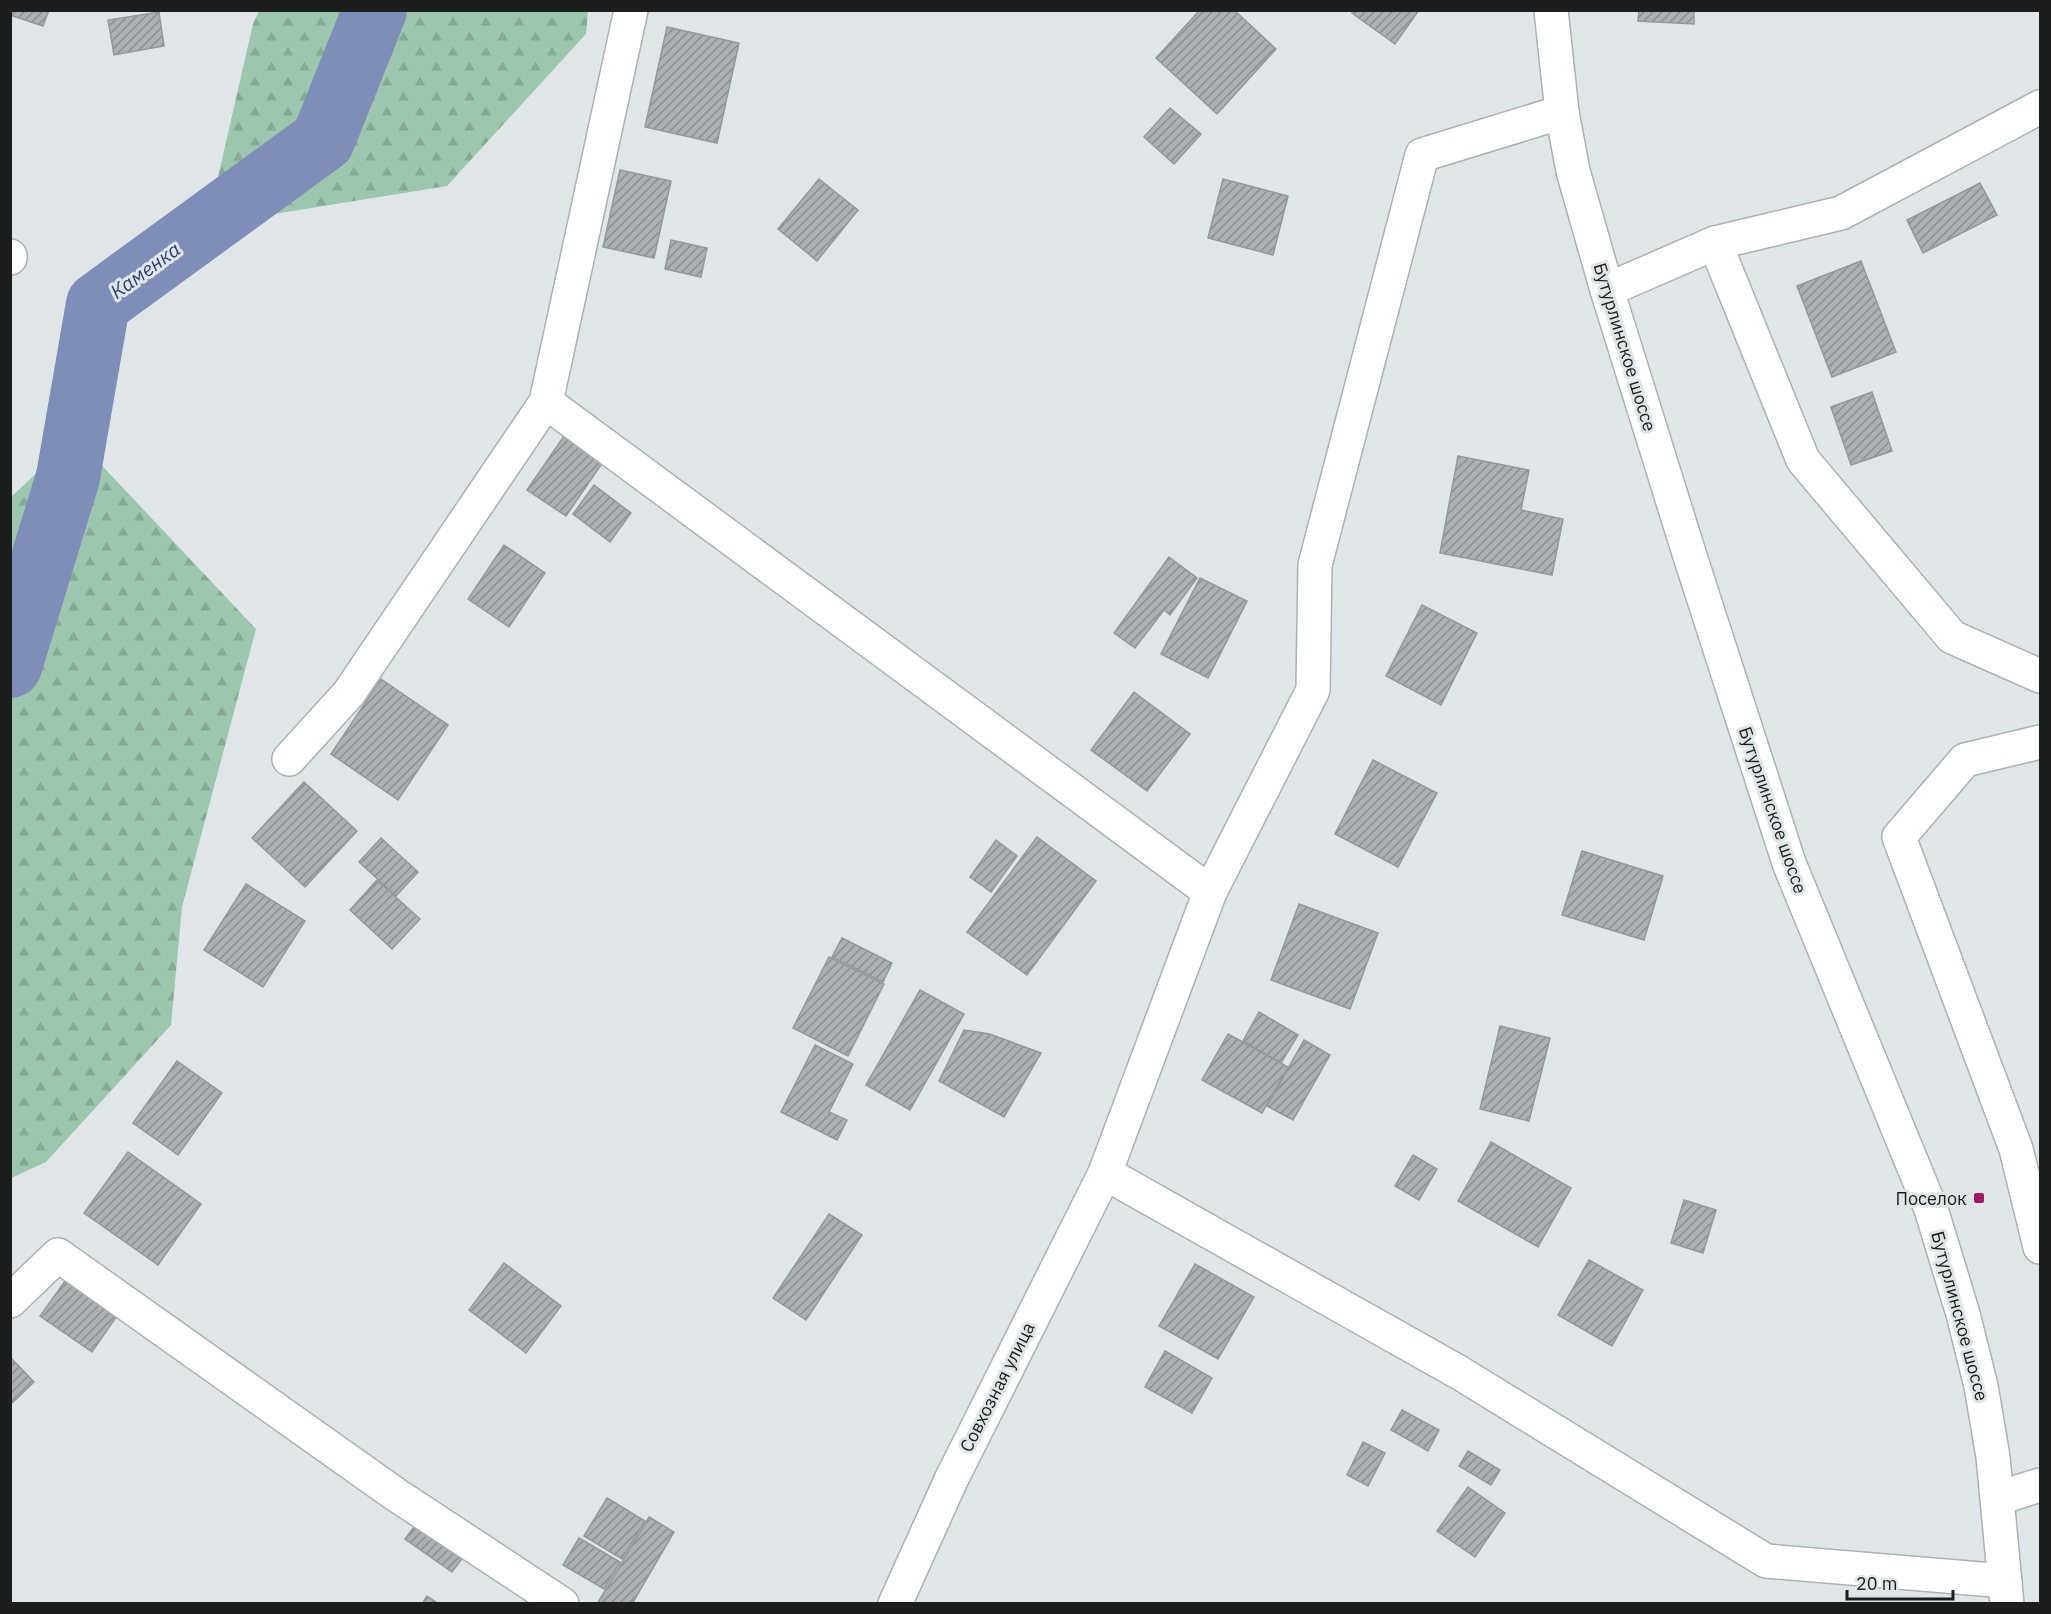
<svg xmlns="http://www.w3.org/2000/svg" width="2051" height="1614" viewBox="0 0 2051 1614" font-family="'IBM Plex Sans',sans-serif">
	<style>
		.forest { fill: url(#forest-firs) }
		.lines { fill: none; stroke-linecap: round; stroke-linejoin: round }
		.river { stroke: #7e8eb8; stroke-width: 64 }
		.building { fill: url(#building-hatch); stroke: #94989b; stroke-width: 1.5 }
		.minor-casing { stroke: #acb1b2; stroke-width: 36 }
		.major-casing { stroke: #acb1b2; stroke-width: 36 }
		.minor { stroke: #fff; stroke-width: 33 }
		.major { stroke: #fff; stroke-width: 33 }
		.poi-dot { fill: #9f1969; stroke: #e0e6e7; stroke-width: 2 }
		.labels { text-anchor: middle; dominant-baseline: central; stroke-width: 6; stroke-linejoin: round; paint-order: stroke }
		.street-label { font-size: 18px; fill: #1c1e1e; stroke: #e0e6e7 }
		.poi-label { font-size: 18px; fill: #1c1e1e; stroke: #e0e6e7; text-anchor: end }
		.water-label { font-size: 20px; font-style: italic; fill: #2c3e74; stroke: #e0e6e7 }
	</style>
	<defs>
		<pattern id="forest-firs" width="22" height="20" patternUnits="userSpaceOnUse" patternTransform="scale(1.5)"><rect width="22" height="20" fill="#9cc6ad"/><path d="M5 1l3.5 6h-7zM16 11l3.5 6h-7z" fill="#86aa94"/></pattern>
		<pattern id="building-hatch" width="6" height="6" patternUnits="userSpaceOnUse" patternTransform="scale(1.5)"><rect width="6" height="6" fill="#acb0b3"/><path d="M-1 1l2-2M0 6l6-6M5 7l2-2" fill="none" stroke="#8b8f91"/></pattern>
	</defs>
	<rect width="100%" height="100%" fill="#e0e6e7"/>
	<g class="forest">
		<path d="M259,11V10L588,11L586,34L447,186L207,225L253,24Z"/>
		<path d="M75,437L256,629L182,907L171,1025L46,1162L11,1178V497Z"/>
	</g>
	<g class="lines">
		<path class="river" d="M10,666L68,477L98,304L323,140L375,10"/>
	</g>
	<g class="building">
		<path d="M10,10H49L43,26L10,15Z"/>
		<path d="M1200,10H1234L1276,49L1217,114L1156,58Z"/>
		<path d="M1354,10H1419L1395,44L1352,13Z"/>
		<path d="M1639,10H1694V24L1638,21Z"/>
		<path d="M159,12L164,46L114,55L108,20Z"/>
		<path d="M667,27L739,43L717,143L645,127Z"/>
		<path d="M1170,108L1201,134L1174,164L1144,137Z"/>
		<path d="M620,170L671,181L654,258L603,247Z"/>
		<path d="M819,179L858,210L817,261L778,229Z"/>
		<path d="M1223,179L1288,196L1273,255L1208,238Z"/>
		<path d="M1980,183L1997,215L1923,253L1907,220Z"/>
		<path d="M671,240L707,248L701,277L665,269Z"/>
		<path d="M1861,261L1896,352L1832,377L1797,286Z"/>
		<path d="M1872,392L1892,451L1851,465L1831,407Z"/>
		<path d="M564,436L603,462L566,516L527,490Z"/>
		<path d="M1458,456L1529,470L1521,510L1563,519L1552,575L1440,553Z"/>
		<path d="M594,485L631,513L610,542L573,514Z"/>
		<path d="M504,545L545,573L509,627L468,599Z"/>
		<path d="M1169,557L1197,578L1170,615L1164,610L1135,648L1114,633Z"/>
		<path d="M1200,578L1247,601L1208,678L1161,654Z"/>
		<path d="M1422,605L1477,633L1441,705L1386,676Z"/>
		<path d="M381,679L448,725L398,800L331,754Z"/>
		<path d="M1134,692L1190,734L1147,791L1091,750Z"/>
		<path d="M1373,760L1437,793L1398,867L1335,834Z"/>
		<path d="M304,782L357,831L305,887L252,838Z"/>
		<path d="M1037,837L1096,881L1027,975L967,932Z"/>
		<path d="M381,838L418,872L396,896L359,862Z"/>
		<path d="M996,840L1017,856L991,892L970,877Z"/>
		<path d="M1582,851L1663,876L1644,940L1562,915Z"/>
		<path d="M377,880L420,919L392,949L350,910Z"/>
		<path d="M246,884L305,921L263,987L204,950Z"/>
		<path d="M1299,904L1378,933L1350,1009L1271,980Z"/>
		<path d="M842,938L892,963L883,982L832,957Z"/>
		<path d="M829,957L884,984L848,1056L793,1028Z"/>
		<path d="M920,990L964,1014L910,1110L866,1085Z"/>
		<path d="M1259,1012L1298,1035L1281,1063L1243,1041Z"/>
		<path d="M1500,1026L1550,1038L1529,1121L1480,1109Z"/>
		<path d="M964,1030L990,1034L1041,1053L1004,1117L939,1081Z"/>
		<path d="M1228,1034L1288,1067L1262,1113L1202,1080Z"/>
		<path d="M1304,1040L1330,1055L1293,1120L1267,1106Z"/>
		<path d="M815,1045L853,1064L829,1112L847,1120L837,1140L781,1112Z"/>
		<path d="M177,1061L222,1093L178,1155L133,1123Z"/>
		<path d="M1491,1142L1571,1188L1538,1247L1458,1201Z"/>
		<path d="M128,1152L201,1204L158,1265L84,1213Z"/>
		<path d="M1413,1155L1437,1169L1419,1200L1395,1186Z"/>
		<path d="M1684,1200L1716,1210L1703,1253L1671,1243Z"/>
		<path d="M829,1214L862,1235L806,1320L773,1298Z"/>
		<path d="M1589,1260L1643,1290L1612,1346L1558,1315Z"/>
		<path d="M504,1263L561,1306L526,1353L469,1310Z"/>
		<path d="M1195,1264L1254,1297L1218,1359L1159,1326Z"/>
		<path d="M68,1277L119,1313L92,1352L40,1316Z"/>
		<path d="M1165,1351L1212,1378L1192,1413L1145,1387Z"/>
		<path d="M10,1357L34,1382L10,1405Z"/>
		<path d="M1402,1410L1439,1430L1428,1451L1391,1430Z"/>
		<path d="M1363,1442L1385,1453L1368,1486L1347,1475Z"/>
		<path d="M1468,1451L1500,1470L1491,1485L1459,1466Z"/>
		<path d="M1468,1487L1505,1513L1475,1557L1437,1531Z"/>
		<path d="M607,1498L645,1521L622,1559L584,1536Z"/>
		<path d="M423,1515L470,1548L452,1572L405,1539Z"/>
		<path d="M649,1517L674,1532L632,1604H597Z"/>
		<path d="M579,1538L620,1562L604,1589L563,1565Z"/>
		<path d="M427,1596L439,1604H422Z"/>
	</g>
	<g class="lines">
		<defs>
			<g id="minor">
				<path d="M1715,243L1803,460L1952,637L2040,676"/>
				<path d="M10,256V258"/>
				<path d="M1607,290L1715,243L1841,213L2040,107"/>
				<path d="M546,402L1210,892"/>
				<path d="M2040,742L1965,760L1899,837L2016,1149L2040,1247"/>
				<path d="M289,759L349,693L546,402L631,10"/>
				<path d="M1105,1173L1460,1373L1766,1561L2005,1581"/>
				<path d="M10,1301L58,1255L395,1494L562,1604"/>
				<path d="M1998,1498L2040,1485"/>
				<path d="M895,1604L951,1480L1105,1173L1210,892L1313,690L1315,565L1422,155L1562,112"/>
			</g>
			<path id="major" d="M1551,10L1562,112L1573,171L1607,290L1689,553L1789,863L1931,1209L1963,1314L1981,1386L1993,1457L2007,1604"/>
		</defs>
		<use href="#minor" class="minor-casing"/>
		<use href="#major" class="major-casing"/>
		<use href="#minor" class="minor"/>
		<use href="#major" class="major"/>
	</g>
	<rect class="poi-dot" x="1973" y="1192" width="12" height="12" rx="3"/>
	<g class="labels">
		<g class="street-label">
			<text transform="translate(1625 347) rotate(73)">Бутурлинское шоссе</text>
			<text transform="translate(1773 810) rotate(71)">Бутурлинское шоссе</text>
			<text transform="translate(1960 1316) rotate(75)">Бутурлинское шоссе</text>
			<text transform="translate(997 1387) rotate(-63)">Совхозная улица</text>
		</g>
		<g class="poi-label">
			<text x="1967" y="1198">Поселок</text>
		</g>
		<g class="water-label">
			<text transform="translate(145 270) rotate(-36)">Каменка</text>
		</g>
	</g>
	<rect width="2051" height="1614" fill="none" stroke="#1c1e1e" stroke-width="24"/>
	<path d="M1847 1590v9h106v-9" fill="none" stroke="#1c1e1e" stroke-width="3"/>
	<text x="1856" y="1590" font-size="18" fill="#1c1e1e" stroke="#e0e6e7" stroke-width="4.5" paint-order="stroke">20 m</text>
</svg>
